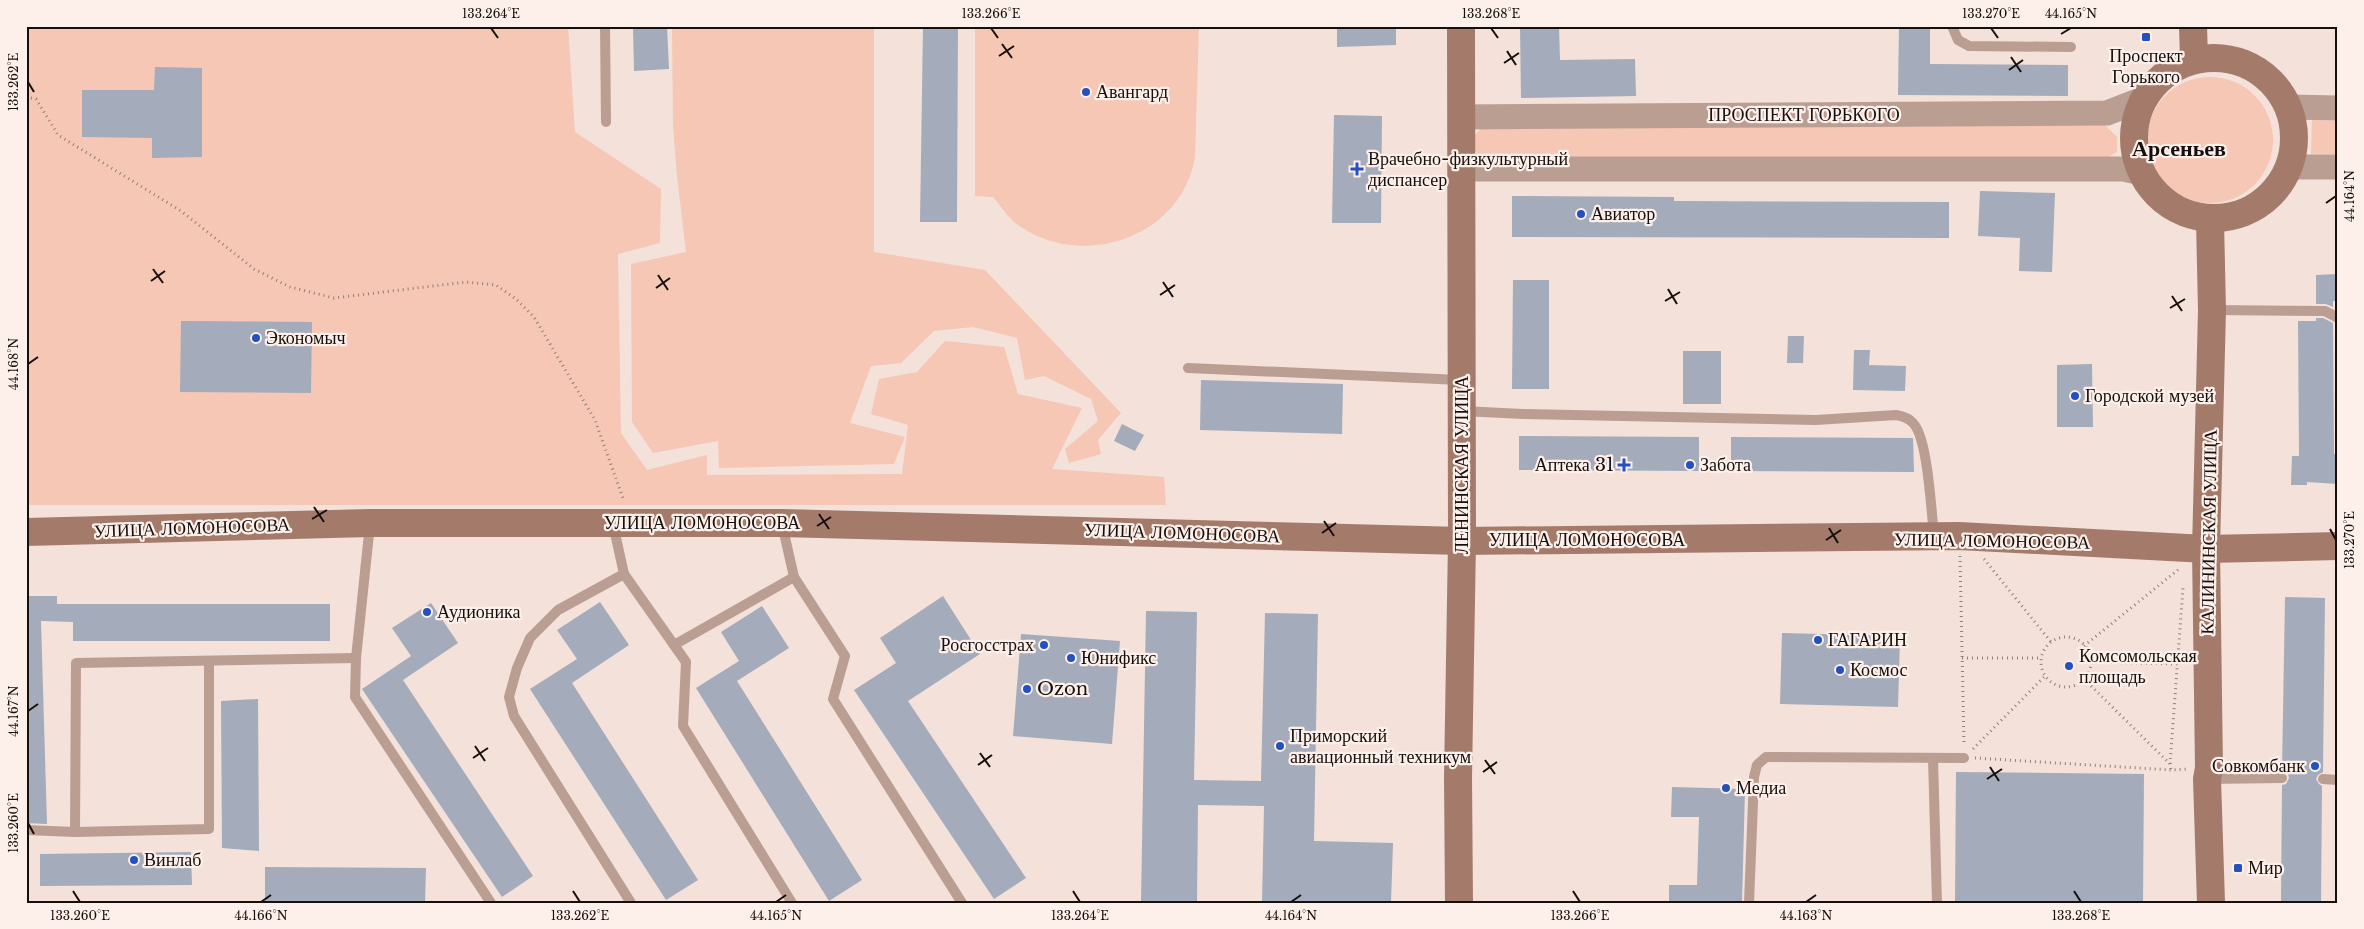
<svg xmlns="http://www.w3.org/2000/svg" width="2364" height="929" viewBox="0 0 2364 929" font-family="'Libre Baskerville',serif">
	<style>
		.green { fill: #f5c7b4 }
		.building { fill: #a4abba }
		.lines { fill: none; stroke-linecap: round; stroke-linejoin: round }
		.path { stroke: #8e817d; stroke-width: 3; stroke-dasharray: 1 4; stroke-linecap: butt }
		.service { stroke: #bb9e92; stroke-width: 10 }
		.tertiary { stroke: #bb9e92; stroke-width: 25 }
		.secondary { stroke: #a47b6a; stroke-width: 28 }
		.ticks { fill: none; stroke: #150f0d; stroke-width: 2 }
		.poi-dot { fill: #2451bf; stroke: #fdefe9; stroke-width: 2 }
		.labels { text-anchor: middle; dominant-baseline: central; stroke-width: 4.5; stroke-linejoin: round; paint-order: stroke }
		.poi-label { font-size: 18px; fill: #150f0d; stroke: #fdefe9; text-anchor: start }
		.street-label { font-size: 18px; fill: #150f0d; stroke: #fdefe9 }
		.district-label { font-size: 22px; font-weight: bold; fill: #150f0d; stroke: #fdefe9 }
		.neatline { fill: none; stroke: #150f0d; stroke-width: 2 }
		.ticks-label { font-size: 12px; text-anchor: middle; fill: #150f0d }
	</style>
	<rect width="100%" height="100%" fill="#f3e1da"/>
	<g class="green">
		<path d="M26,26H568L575,132L661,189L660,243L618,254L621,433L647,470L707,455V475L902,474L908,425L871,414L879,379L917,372L945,341L1004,347L1018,394L1082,408L1052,469L1164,477L1166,505H26Z"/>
		<path d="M672,26H874V252L985,270L1121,413L1098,440L1101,454L1069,463L1065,449L1098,421L1091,399L1044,376L1025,380L1017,338L973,327L934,331L901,363L871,366L850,423L905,437L894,464L719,468L718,441L653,453L632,422L631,264L686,252L677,176L673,125Z"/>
		<path d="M975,26H1199L1195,157C1182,237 1083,271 1018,225C1009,219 1001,206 993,197L975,196Z"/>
		<circle cx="2210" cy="140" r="63"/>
		<path d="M2312,120L2338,121V154H2311Z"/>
		<path d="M2105,125L2117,137V152L2103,160L1482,159L1472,148V138L1482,128Z"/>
	</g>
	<g class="building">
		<path d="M633,26H667L669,69L634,71Z"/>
		<path d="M923,26H958L957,222H920Z"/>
		<path d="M1337,26H1396V45L1337,47Z"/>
		<path d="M1520,26H1559L1560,60L1635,59L1636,96L1521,98Z"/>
		<path d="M1899,26H1930V64L2068,65V96L1898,95Z"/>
		<path d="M155,67L202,68V157L152,158V138L82,137V90H154Z"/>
		<path d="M1334,115L1382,116L1381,223H1332Z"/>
		<path d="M1980,191L2055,193L2052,272L2019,271L2020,238L1978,236Z"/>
		<path d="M1512,196L1674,197V201L1949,202V238L1512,237Z"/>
		<path d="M2338,274V301H2333V307L2326,304H2316V275Z"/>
		<path d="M1513,280H1549V389H1512Z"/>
		<path d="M2316,318H2323L2333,323L2334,454L2338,455V484L2307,482V485H2291L2292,456H2299L2298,321H2316Z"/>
		<path d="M181,321L312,322L311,393L180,392Z"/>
		<path d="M1788,336H1804L1803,363H1787Z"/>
		<path d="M1854,350H1870L1869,365L1906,366L1905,391L1853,390Z"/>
		<rect x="1683" y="351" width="38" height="53"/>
		<path d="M2092,364L2093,427H2057V365Z"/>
		<path d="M1201,380L1343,384L1342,434L1200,430Z"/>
		<path d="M1122,424L1144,435L1135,451L1114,441Z"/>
		<path d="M1519,436L1699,437V471L1519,470Z"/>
		<path d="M1731,437L1913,438L1914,472L1731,471Z"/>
		<path d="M26,596H57V604H330V641H73V622L41,621L47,824L26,823Z"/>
		<path d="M943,596L980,654L908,701L1026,878L994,899L854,690L896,663L880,638Z"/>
		<path d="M2285,597L2325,598L2323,772L2318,775L2316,779L2319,784L2322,786L2321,903H2281L2282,785L2286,784L2289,778L2288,774L2282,771Z"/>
		<path d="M600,602L629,645L572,683L698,880L666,900L530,689L577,659L557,630Z"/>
		<path d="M431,603L458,643L403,680L533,876L502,897L362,689L411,656L392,628Z"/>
		<path d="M762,606L789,648L737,681L862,880L829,901L696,688L739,661L721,632Z"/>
		<path d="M1146,611L1197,612L1194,780L1261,781L1265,613L1318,614L1314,841L1393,843L1391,903H1262L1264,806L1198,805L1197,903H1141Z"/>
		<path d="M1782,633L1900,636L1898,707L1780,704Z"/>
		<path d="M1021,634L1120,641L1112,744L1013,736Z"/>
		<path d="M258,699L259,851L222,848L221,701Z"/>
		<path d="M1956,772L2144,774L2143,903H1955Z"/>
		<path d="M1672,787L1745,789L1742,903H1669V885H1697L1699,817H1671Z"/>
		<path d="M191,852L192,885L40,886V854Z"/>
		<path d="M265,867L426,868L425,903H265Z"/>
	</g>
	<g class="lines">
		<g class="path">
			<path d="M26,97L36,99L58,135L181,211L254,269L290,287L334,298L466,282L496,285L516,299L534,317L595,420L624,501"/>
			<path d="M1960,556L1964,745"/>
			<path d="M1984,559L2051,642"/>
			<circle cx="2066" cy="662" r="25"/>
			<path d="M2084,646L2179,569"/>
			<path d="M1962,658H2041"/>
			<path d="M2091,662L2177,664"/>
			<path d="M2084,679L2170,764L2171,770"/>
			<path d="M1973,749L2045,676"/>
			<path d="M1975,758L2171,770L2188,769"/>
			<path d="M2170,764L2183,588"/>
		</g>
		<g class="service">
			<path d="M605,26L606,122"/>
			<path d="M1952,26L1958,40L1969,46L2071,47"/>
			<path d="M2213,310L2325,311L2338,318"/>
			<path d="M1188,368L1461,380"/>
			<path d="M1462,411L1523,414L1816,420L1896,415C1902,416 1909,418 1913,423C1928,438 1931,511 1934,534"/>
			<path d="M370,524L356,658L355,697L491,903"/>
			<path d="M613,524L624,574L686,662L683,726L792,903"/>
			<path d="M782,524L794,577L845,656L833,699L962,903"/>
			<path d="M624,574L558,610L530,638L517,668L509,697L514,716L631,903"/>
			<path d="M674,645L794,577"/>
			<path d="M1933,758L1937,903"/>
			<path d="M2208,779L2282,778"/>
			<path d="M2323,779L2338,780"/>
			<path d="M26,830L75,832L76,663L356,658"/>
			<path d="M75,832L209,829V661"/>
			<path d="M1749,903L1754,777L1757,765L1766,757L1964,758"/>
		</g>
		<g class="tertiary">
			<path d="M2289,107L2338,108"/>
			<path d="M1461,117L2107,113L2143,99"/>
			<path d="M2289,167H2338"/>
			<path d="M1461,169H2123L2142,173"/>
		</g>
		<g class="secondary">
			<path d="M2193,26L2194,58"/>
			<circle cx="2214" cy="138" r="80"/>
			<path d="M2210,221L2212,310L2206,549L2209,768L2207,779L2211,903"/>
			<path d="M26,532L370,523H782L1462,541L1959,536L2206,549L2338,546"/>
			<path d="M1459,903L1458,778L1462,541L1461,26"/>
		</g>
	</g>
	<path class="ticks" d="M491,28L498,38M991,28L998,38M1491,28L1498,38M1991,28L1998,38M2061,34L2071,28M1002,44L1012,58M1507,51L1516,65M999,56L1014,46M2011,57L2021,72M1504,63L1519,53M2009,70L2023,60M28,82L34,92M2326,203L2336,196M153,269L163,283M658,275L668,290M151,281L165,271M1163,282L1173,297M656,288L670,278M1668,289L1677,304M1160,295L1175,285M2172,296L2182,311M1665,301L1680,292M2170,308L2185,299M28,364L38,357M314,507L324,522M819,514L829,529M312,519L327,510M1324,521L1334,536M817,526L831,517M1829,528L1838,543M2330,529L2336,540M1322,533L1336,523M1826,540L1841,530M28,711L38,704M475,746L485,761M980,753L990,767M473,758L488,748M1485,760L1495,774M978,765L992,755M1990,767L1999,781M1483,772L1497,762M1987,779L2002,769M28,823L34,834M73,891L80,902M573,891L580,902M1073,891L1080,902M1573,891L1580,902M2074,891L2081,902M261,902L271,895M776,902L786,895M1291,902L1301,895M1806,902L1816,895"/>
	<g class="poi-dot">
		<rect x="2141" y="32" width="10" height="10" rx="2.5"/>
		<circle cx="1086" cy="92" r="5"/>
		<path d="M1354.5 161.5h5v5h5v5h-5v5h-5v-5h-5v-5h5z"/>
		<circle cx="1581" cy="214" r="5"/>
		<circle cx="256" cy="338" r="5"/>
		<circle cx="2075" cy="396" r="5"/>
		<path d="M1621.5 457.5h5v5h5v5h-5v5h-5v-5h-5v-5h5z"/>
		<circle cx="1690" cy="465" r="5"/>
		<circle cx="427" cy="612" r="5"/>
		<circle cx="1818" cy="640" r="5"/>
		<circle cx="1044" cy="645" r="5"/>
		<circle cx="1071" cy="658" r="5"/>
		<circle cx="2069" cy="666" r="5"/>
		<circle cx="1840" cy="670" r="5"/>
		<circle cx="1027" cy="689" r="5"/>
		<circle cx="1280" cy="746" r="5"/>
		<circle cx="2315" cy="766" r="5"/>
		<circle cx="1726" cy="788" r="5"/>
		<circle cx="134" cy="860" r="5"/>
		<rect x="2233" y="863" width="10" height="10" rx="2.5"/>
	</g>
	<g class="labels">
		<g class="poi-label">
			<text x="2146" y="56" text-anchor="middle">Проспект<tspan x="2146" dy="21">Горького</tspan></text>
			<text x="1096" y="92">Авангард</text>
			<text x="1368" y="159">Врачебно-физкультурный<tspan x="1368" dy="21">диспансер</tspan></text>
			<text x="1591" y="214">Авиатор</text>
			<text x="266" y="338">Экономыч</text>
			<text x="2085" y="396">Городской музей</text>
			<text x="1614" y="465" text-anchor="end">Аптека 31</text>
			<text x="1700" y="465">Забота</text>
			<text x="437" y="612">Аудионика</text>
			<text x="1828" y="640">ГАГАРИН</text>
			<text x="1034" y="645" text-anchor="end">Росгосстрах</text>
			<text x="2079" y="656">Комсомольская<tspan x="2079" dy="21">площадь</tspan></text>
			<text x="1081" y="658">Юнификс</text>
			<text x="1850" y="670">Космос</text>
			<text x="1037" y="689">Ozon</text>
			<text x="1290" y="736">Приморский<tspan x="1290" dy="21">авиационный техникум</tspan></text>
			<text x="2305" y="766" text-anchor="end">Совкомбанк</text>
			<text x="1736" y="788">Медиа</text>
			<text x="144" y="860">Винлаб</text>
			<text x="2248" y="868">Мир</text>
		</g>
		<g class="street-label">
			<text x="1804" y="115">ПРОСПЕКТ ГОРЬКОГО</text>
			<text transform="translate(1462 465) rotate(-90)">ЛЕНИНСКАЯ УЛИЦА</text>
			<text x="702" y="523">УЛИЦА ЛОМОНОСОВА</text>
			<text transform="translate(192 528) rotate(-2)">УЛИЦА ЛОМОНОСОВА</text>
			<text transform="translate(2209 532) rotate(-89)">КАЛИНИНСКАЯ УЛИЦА</text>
			<text transform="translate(1182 533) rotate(2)">УЛИЦА ЛОМОНОСОВА</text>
			<text x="1587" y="540">УЛИЦА ЛОМОНОСОВА</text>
			<text transform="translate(1992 541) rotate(1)">УЛИЦА ЛОМОНОСОВА</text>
		</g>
		<g class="district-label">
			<text x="2179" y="148">Арсеньев</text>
		</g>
	</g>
	<rect width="2364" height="929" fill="none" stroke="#fdefe9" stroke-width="55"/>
	<rect x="28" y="28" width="2308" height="874" class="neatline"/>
	<g class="ticks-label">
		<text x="491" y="18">133.264°E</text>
		<text x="991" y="18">133.266°E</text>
		<text x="1491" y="18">133.268°E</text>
		<text x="1991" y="18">133.270°E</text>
		<text x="2071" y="18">44.165°N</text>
		<text transform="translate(14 82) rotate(-90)" y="4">133.262°E</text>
		<text transform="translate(2350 196) rotate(-90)" y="4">44.164°N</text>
		<text transform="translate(14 364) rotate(-90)" y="4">44.168°N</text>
		<text transform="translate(2350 540) rotate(-90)" y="4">133.270°E</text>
		<text transform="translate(14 711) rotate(-90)" y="4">44.167°N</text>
		<text transform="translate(14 823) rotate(-90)" y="4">133.260°E</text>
		<text x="80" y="920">133.260°E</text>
		<text x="261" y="920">44.166°N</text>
		<text x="580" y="920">133.262°E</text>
		<text x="776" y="920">44.165°N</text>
		<text x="1080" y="920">133.264°E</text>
		<text x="1291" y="920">44.164°N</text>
		<text x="1580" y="920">133.266°E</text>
		<text x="1806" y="920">44.163°N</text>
		<text x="2081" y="920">133.268°E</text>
	</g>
</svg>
